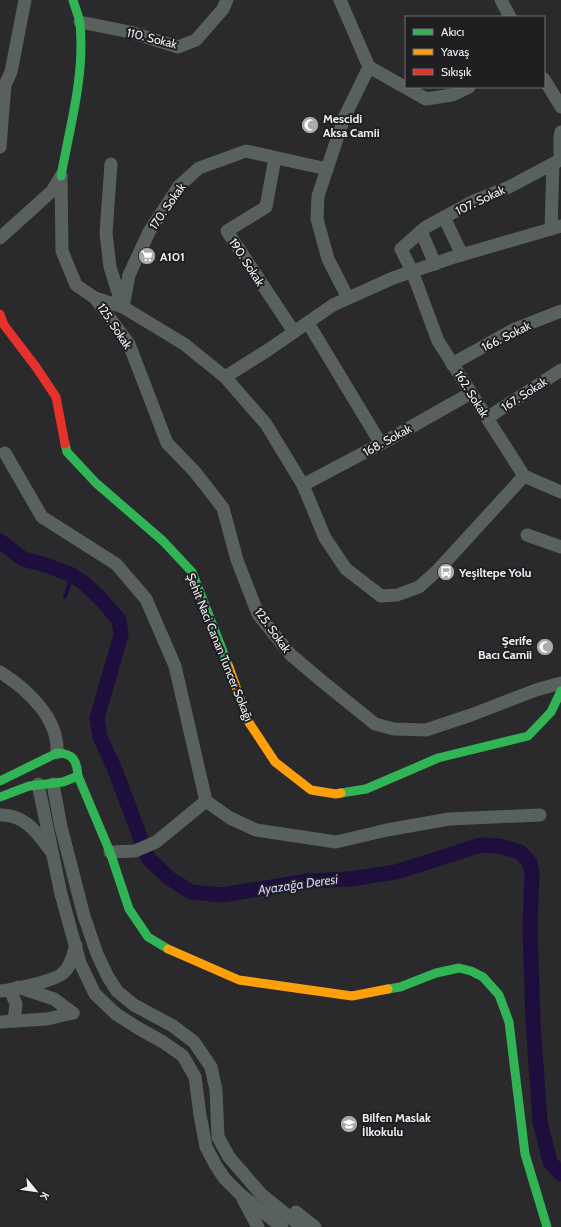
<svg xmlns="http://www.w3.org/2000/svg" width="561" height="1227" viewBox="0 0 561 1227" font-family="Cabin,sans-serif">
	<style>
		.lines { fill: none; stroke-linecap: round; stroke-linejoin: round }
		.stream { stroke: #1e0e3d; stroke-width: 4 }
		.canal { stroke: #1e0e3d; stroke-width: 15 }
		.street { stroke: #58615d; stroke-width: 13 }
		.fast { stroke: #30b455; stroke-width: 9 }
		.slow { stroke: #ff9f0a; stroke-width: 9 }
		.jam { stroke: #e5322d; stroke-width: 9 }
		.labels { text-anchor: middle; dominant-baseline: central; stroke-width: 4; stroke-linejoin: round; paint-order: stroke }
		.street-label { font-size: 12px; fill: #f0eff2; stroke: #1f1f22 }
		.poi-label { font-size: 12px; font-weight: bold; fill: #f0eff2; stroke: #1f1f22; text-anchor: start }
		.water-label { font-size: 13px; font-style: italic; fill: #d1c8fd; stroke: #1f1f22 }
	</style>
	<rect width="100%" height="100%" fill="#2a292b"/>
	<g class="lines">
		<path class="stream" d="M65,597L72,575"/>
		<path class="canal" d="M0,541L23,559L46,565L72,575L84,583L100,598L119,620L121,635L97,718L100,737L115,770L148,858L169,878L191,892L222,895L308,881L350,879L396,872L481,845L499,846L520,852L530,863L532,873L530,927L533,1022L540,1122L550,1162L561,1174"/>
		<g class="street">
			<path d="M340,0L369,67L344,118L318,196L317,219L328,259L348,298"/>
			<path d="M501,0L510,17"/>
			<path d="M80,22L130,32L178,47L196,40L223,9L227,0"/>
			<path d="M369,67L426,99L452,95L469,87"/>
			<path d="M544,79L561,107"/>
			<path d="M0,89L5,85L11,72L25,0"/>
			<path d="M561,132L560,137V160L509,187L474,201L426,227L401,249L412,271L438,341L524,476L561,492"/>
			<path d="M0,147L5,85"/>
			<path d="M275,158L266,207L227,231L294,332"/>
			<path d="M111,164L106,233L110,267L122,305"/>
			<path d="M61,176L62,251L76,285L95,298L123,307L184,344L225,377L266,424L303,485L325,538L346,569L381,596L397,595L419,587L438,570L524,476"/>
			<path d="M444,217L462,255"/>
			<path d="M551,229L553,164"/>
			<path d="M421,231L435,264"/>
			<path d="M0,238L52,191L61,176"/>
			<path d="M95,298L129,344L167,443L195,472L223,508L237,560L258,614L291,655L323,682L375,724L394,729L426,730L471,715L536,690L561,683"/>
			<path d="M123,307L129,275L149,232L179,186L199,168L246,151L327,169"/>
			<path d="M308,323L381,444"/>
			<path d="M452,364L515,329L561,311"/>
			<path d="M225,377L268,350L333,305L393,278L451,258L561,226"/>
			<path d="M487,418L561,370"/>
			<path d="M5,453L42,517L116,564L146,599L175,666L206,801"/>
			<path d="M303,485L388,440L471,393"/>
			<path d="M527,535L561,547"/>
			<path d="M0,672C27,689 59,718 57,753"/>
			<path d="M38,784L61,894L80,963L95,994L116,1014L138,1028L163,1042L183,1056L195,1077L200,1115L206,1147L215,1164L224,1178L240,1194L282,1227"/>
			<path d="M53,784L61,827L84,916L97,954L108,977L117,991L134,1005L173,1026L194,1042L211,1067L216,1090L218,1137L229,1157L261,1194L302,1227"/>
			<path d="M206,801L230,818L256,830L336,842L387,830L449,819L540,815"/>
			<path d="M0,815C25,814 37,833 51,851"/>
			<path d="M110,852L135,851L156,842L206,801"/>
			<path d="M18,987L54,999L73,1013"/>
			<path d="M10,990L16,1004L14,1021"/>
			<path d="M0,991C12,990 55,981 63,973C71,967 73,954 76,945"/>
			<path d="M0,1022L47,1019L73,1013"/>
			<path d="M243,1199L258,1227"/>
			<path d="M296,1212L315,1227"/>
		</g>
		<g class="fast">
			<path d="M61,176C70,126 85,75 80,24C79,16 75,8 73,0"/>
			<path d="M65,444L67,452L96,483L163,541L192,572L229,667"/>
			<path d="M0,781L57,753C73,753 77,761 78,776L110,852L129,909L148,937L168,949"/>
			<path d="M341,793L366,789L438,758L528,736L551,712L561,691"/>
			<path d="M0,797L29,786L63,782L78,776"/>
			<path d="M388,989L400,987L436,973L459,968L471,971L483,977L499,995L509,1022L525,1154L547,1227"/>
		</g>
		<g class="slow">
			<path d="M229,667L248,721L275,762L311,790L336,794L341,793"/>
			<path d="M168,949L239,980L352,996L388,989"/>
		</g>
		<path class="jam" d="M0,314L4,325L36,367L56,397L65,444"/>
	</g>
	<defs>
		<symbol id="mosque-disc" viewBox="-11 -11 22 22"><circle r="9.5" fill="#abaaac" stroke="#1f1f22"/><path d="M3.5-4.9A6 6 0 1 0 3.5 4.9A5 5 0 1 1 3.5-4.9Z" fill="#fff"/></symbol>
		<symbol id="supermarket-disc" viewBox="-11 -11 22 22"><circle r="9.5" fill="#abaaac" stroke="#1f1f22"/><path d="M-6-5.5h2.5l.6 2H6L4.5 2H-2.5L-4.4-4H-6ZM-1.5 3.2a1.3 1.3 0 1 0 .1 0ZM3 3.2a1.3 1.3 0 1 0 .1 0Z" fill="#fff"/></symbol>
		<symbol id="bus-disc" viewBox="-11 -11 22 22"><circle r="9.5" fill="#abaaac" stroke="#1f1f22"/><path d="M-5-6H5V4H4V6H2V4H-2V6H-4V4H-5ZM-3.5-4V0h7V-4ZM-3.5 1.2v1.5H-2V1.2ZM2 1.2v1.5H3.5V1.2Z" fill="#fff"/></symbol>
		<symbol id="school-disc" viewBox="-11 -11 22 22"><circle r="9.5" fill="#abaaac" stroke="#1f1f22"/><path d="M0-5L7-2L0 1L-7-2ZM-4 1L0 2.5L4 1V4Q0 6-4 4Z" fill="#fff"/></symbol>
	</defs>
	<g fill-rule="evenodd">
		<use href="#mosque-disc" x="300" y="115" width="20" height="20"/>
		<use href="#supermarket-disc" x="137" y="246" width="20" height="20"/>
		<use href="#bus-disc" x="436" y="562" width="20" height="20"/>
		<use href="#mosque-disc" x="535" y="637" width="20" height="20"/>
		<use href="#school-disc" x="339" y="1114" width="20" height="20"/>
	</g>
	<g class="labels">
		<g class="street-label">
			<text transform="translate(152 38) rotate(14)">110. Sokak</text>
			<text transform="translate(480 200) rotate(-25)">107. Sokak</text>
			<text transform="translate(167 206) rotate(-55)">170. Sokak</text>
			<text transform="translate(247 262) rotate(57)">190. Sokak</text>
			<text transform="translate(115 326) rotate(56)">125. Sokak</text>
			<text transform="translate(506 336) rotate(-26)">166. Sokak</text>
			<text transform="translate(472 394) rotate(58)">162. Sokak</text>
			<text transform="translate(524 394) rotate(-33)">167. Sokak</text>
			<text transform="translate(387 440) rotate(-29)">168. Sokak</text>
			<text transform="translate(273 630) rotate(54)">125. Sokak</text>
			<text transform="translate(220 647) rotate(68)">Şehit Naci Canan Tuncer Sokağı</text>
		</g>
		<g class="poi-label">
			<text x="323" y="118">Mescidi<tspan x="323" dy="14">Aksa Camii</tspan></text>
			<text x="160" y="256">A101</text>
			<text x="459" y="572">Yeşiltepe Yolu</text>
			<text x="532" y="640" text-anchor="end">Şerife<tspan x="532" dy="14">Bacı Camii</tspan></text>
			<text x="362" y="1117">Bilfen Maslak<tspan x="362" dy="14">İlkokulu</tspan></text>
		</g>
		<g class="water-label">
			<text transform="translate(298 884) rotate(-8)">Ayazağa Deresi</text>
		</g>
	</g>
	<rect x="405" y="16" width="140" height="72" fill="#1f1f22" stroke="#737275"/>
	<rect x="413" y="29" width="20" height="6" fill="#30b455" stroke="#737275"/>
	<text x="441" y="36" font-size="12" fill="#f0eff2">Akıcı</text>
	<rect x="413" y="49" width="20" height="6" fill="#ff9f0a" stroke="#737275"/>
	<text x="441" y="56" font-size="12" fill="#f0eff2">Yavaş</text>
	<rect x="413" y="69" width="20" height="6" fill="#e5322d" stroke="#737275"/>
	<text x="441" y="76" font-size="12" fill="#f0eff2">Sıkışık</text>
	<g transform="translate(36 1191) rotate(119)" stroke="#1f1f22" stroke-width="3" paint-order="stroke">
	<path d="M0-3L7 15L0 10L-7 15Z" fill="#f0eff2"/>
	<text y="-6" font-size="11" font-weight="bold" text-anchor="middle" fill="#f0eff2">K</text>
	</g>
</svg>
